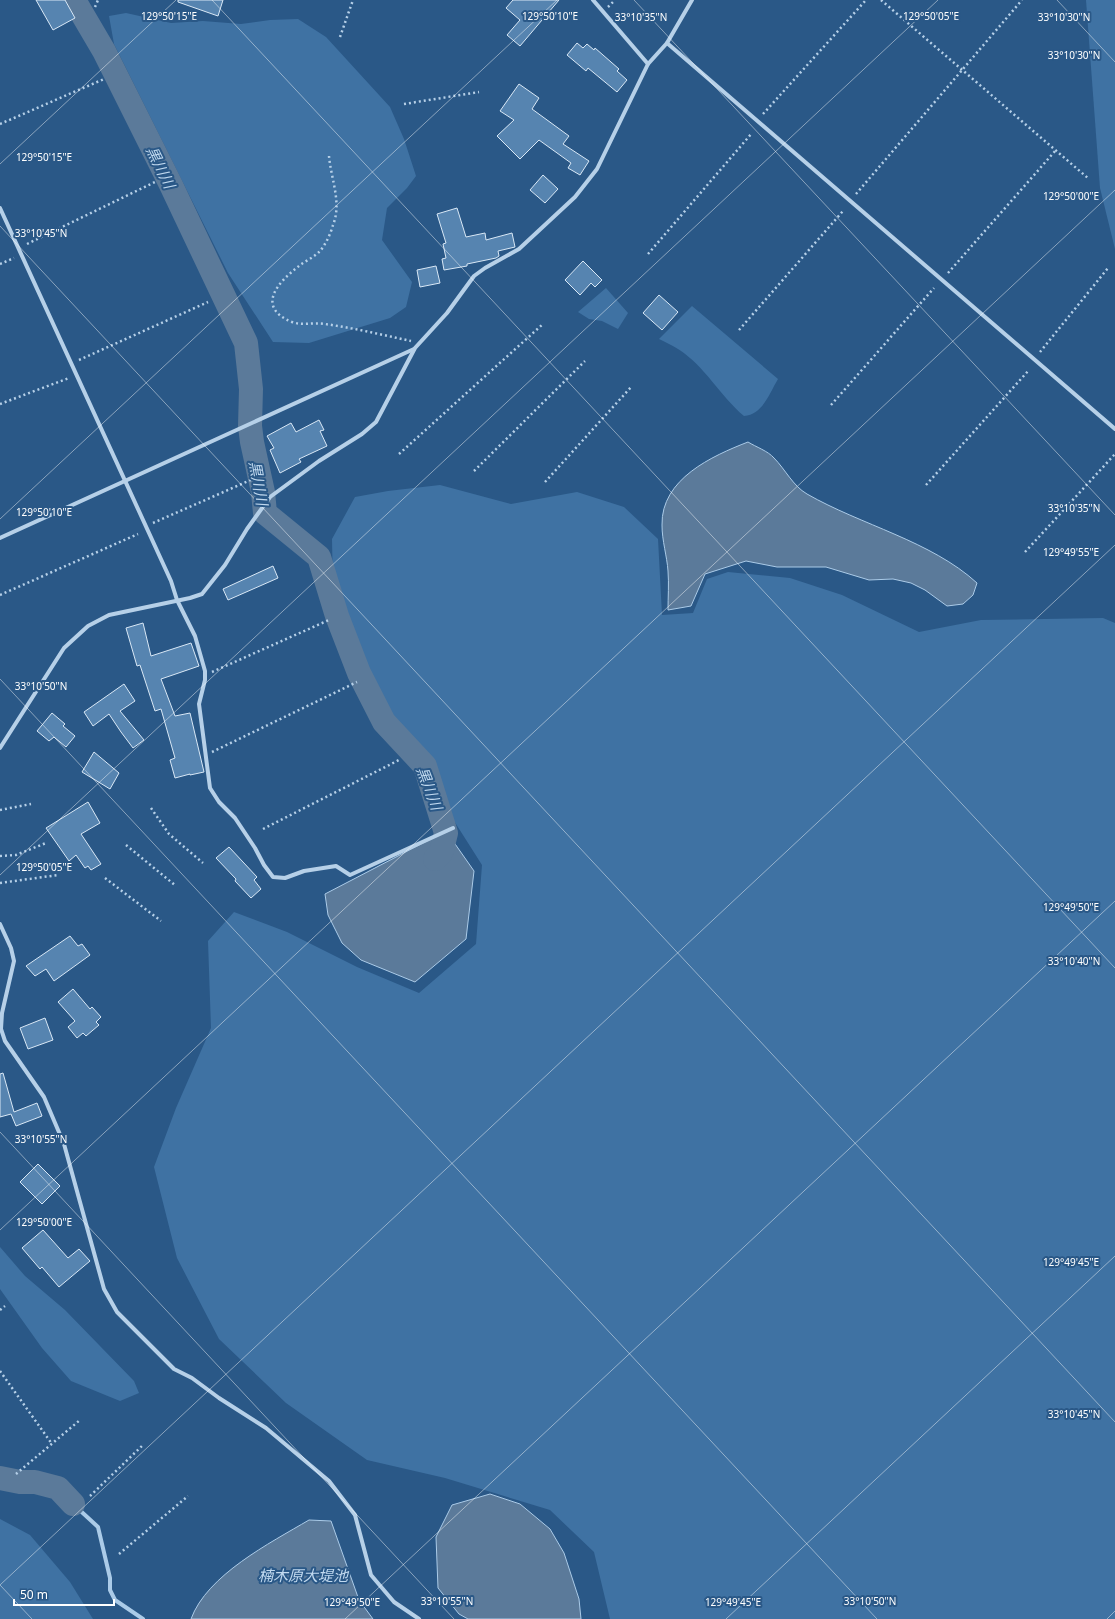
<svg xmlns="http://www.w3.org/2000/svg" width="1115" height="1619" viewBox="0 0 1115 1619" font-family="'Noto Sans','Noto Sans JP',sans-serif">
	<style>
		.green { fill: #3f72a3 }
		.water { fill: #5b7a9a; stroke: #abcbe8 }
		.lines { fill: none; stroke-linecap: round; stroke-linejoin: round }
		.stream { stroke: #abcbe8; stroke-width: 4 }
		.river { stroke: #5b7a9a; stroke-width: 24 }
		.building { fill: #5684b0; stroke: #d9e8f6 }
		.path { stroke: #b6d0e8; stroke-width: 2.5; stroke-dasharray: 2 3; stroke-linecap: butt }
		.minor { stroke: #b6d0e8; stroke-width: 4 }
		.ticks { fill: none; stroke: #fff; stroke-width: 1; stroke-opacity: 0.45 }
		.labels { text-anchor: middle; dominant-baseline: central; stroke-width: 4; stroke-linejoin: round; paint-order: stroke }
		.water-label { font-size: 15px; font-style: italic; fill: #c1d9ef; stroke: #2a5887 }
		.ticks-label { font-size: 10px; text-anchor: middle; fill: #fff; stroke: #2a5887; stroke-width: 4; stroke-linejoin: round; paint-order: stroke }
	</style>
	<rect width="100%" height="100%" fill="#2a5887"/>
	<g class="green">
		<path d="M1086,0H1115V249L1100,188Z"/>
		<path d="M126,13L171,23L203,21L241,24L270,20L298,19L326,37L390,107L404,139L416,176L407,188L387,208L382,240L412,282L406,307L390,318L309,343L273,342L228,273L114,44L109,16Z"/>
		<path d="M606,288L628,313L618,329L602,321L589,319L578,312Z"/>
		<path d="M692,306L778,379C769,394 763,414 744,416C720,396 705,366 678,349C672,345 665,342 659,339Z"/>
		<path d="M440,485L511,504L577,492L624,507L658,539L662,615L693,613L707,579L728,572L790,578L842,595L919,632L981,620L1103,618L1115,623V1619H610L594,1552L550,1510L445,1478L367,1460L286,1403L219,1339L177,1258L154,1167L176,1108L211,1028L208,941L234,912L287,932L357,967L419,993L476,944L482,865L449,813L435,765L393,726L361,657L333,590L332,539L355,497L388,491Z"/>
		<path d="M0,1247L25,1276L65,1310L134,1381L139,1393L120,1401L71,1381L42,1348L0,1289Z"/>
		<path d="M0,1519L30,1535L70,1582L93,1619H0Z"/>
	</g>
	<g class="water">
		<path d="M748,442C756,447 768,451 774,458C785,469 793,486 807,494C861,525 931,541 977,583L973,595L963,604L947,606L925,590L911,583L893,579L869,580L826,567H777L746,561L705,574L691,606L668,610C668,597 669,584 668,571C667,556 662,541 662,525C661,479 712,456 748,442Z"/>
		<path d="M446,831L474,871L466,939L415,982L361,960L342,943L328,915L325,894Z"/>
		<path d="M490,1494L520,1504L550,1529L564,1553L579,1599L581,1619H468L459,1614L438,1588L436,1537L452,1505Z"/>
		<path d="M309,1520L331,1521L359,1600L373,1619H191C207,1575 270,1543 309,1520Z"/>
	</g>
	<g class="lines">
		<path class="stream" d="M73,1504L98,1527L110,1578V1590L115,1600L143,1619"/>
		<g class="river">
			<path d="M74,0L104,51L171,185L246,343L251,389L250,426L252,442L263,492L265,513L319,557L337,616L359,673L384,722L425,766L446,833L441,853L435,859"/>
			<path d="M0,1478L20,1482H35L58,1488L73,1504"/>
		</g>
	</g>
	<g class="building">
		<path d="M36,0H65L75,18L53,30Z"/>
		<path d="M178,0H223L218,16L178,2Z"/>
		<path d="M513,0H559L520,46L507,35L520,20L506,8Z"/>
		<path d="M577,43L583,48L587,44L594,50L595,48L619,69L617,71L627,80L617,92L588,68L586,71L567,55Z"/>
		<path d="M519,84L539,98L532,109L569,136L563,144L589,161L580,175L568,168L571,163L539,140L520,159L497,136L514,120L500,111Z"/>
		<path d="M543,175L558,189L545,203L530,190Z"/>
		<path d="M457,208L466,237L485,233L486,240L512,233L515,247L498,251L499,256L496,258L467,264V266L444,270L442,259L446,258L443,244L446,243L437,214Z"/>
		<path d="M583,261L602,280L595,287L591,283L580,295L565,280Z"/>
		<path d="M436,266L440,283L420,287L417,270Z"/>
		<path d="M659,295L678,312L662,330L643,313Z"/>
		<path d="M319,420L324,430L320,431L327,446L299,459L301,462L280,473L270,450L274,448L267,436L291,423L296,432Z"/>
		<path d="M273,566L278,578L228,600L223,589Z"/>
		<path d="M143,623L151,656L191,643L199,666L161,679L175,716L190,713L204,772L190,775V774L175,778L170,760L175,758L161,709L155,711L140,665L137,666L126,628Z"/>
		<path d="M124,684L135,701L120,711L144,740L133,748L121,732L109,714L93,726L84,712Z"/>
		<path d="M52,713L65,724L63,726L75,736L66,747L54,737L49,741L37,731Z"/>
		<path d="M94,752L119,773L110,789L82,772Z"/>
		<path d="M88,802L100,823L81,834L101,864L91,870L88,866L85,868L76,855L69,861L46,828Z"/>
		<path d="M229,847L257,877L254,880L261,889L251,898L235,881L236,879L216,858Z"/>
		<path d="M70,936L78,946L82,944L90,955L54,981L46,969L35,976L26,966Z"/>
		<path d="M73,989L90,1009L92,1007L101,1017L96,1022L99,1025L86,1036L83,1033L77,1038L68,1027L75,1021L58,1002Z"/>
		<path d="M45,1018L53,1040L28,1049L20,1028Z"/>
		<path d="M3,1073L14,1112L37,1103L42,1116L16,1126L11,1114L0,1117V1074Z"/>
		<path d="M38,1164L60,1186L42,1204L20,1182Z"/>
		<path d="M43,1230L68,1258L79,1249L90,1261L59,1287L42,1267L40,1269L22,1248Z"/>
	</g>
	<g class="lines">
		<g class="path">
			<path d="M881,0L1089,179"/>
			<path d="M95,7L98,0"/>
			<path d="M608,7L615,0"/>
			<path d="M340,37L353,0"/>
			<path d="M404,104L479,92"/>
			<path d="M763,114L866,0"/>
			<path d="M0,124L104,79"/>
			<path d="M329,156C331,179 342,203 333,225C331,233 325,246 319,252C313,258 305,261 299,266C278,282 255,307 292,322C303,326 313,322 325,324C354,328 383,335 411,341"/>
			<path d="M856,194L1022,0"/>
			<path d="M27,244L157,181"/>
			<path d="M648,254L752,133"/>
			<path d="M0,264L14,258"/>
			<path d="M948,273L1056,150"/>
			<path d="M739,330L843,211"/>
			<path d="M1040,352L1108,268"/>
			<path d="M79,360L208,302"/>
			<path d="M0,404L69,378"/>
			<path d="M831,405L934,288"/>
			<path d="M399,454L543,324"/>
			<path d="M474,471L585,361"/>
			<path d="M545,482L632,386"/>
			<path d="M926,485L1029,370"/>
			<path d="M153,523L253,479"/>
			<path d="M1025,552L1115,454"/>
			<path d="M0,595L138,534"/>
			<path d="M212,672L329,620"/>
			<path d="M212,752L357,682"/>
			<path d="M151,808L169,834L203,863"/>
			<path d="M0,810L31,804"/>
			<path d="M263,829L401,759"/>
			<path d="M126,845L176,886"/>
			<path d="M0,856L16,855L46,843"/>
			<path d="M105,878L161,921"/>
			<path d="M0,883L58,875"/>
			<path d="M0,1310L5,1306"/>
			<path d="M0,1371L52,1444"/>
			<path d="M16,1474L80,1420"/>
			<path d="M90,1496L143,1445"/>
			<path d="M119,1554L188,1496"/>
		</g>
		<g class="minor">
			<path d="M593,0L648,64"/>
			<path d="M667,43L1115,429"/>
			<path d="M0,208L171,581L177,600L195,636L205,671V680L199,704L210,788L219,802L235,818L255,848L264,865L273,877L285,878L304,871L336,866L350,875L453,828"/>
			<path d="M0,538L414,349"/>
			<path d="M0,748L64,648L88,626L109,615L190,598L202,594L225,565L247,529L270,497L319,461L362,434L376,422L415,348L447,313L474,276L485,268L519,249L575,197L597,169L648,64L667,43L692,0"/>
			<path d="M0,924L11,948L14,961L2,1013L1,1029L5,1041L44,1097L64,1144L104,1289L117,1312L174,1369L192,1378L219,1398L266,1428L329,1481L355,1515L371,1575L394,1602L419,1619"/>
		</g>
	</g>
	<path class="ticks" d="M212,0L1115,968M634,0L1115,515M1057,0L1115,62M0,164L176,0M0,226L1115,1422M0,519L557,0M0,679L877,1619M0,875L938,0M0,1132L454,1619M0,1230L1115,190M0,1585L1115,545M0,1585L32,1619M345,1619L1115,901M726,1619L1115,1256M1107,1619L1115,1611"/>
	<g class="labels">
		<g class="water-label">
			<text transform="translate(161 167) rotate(64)">黒川川</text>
			<text transform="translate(259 483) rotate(80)">黒川川</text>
			<text transform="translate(430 788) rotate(69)">黒川川</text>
			<text x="303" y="1575">楠木原大堤池</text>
		</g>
	</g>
	<g class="ticks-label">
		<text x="169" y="20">129°50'15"E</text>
		<text x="550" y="20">129°50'10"E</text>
		<text x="931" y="20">129°50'05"E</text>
		<text x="641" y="21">33°10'35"N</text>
		<text x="1064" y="21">33°10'30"N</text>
		<text x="1074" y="59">33°10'30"N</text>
		<text x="44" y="161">129°50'15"E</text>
		<text x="1071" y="200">129°50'00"E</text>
		<text x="41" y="237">33°10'45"N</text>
		<text x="1074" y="512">33°10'35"N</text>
		<text x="44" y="516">129°50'10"E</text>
		<text x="1071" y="556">129°49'55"E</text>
		<text x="41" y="690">33°10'50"N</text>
		<text x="44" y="871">129°50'05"E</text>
		<text x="1071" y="911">129°49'50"E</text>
		<text x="1074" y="965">33°10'40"N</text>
		<text x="41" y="1143">33°10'55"N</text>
		<text x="44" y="1226">129°50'00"E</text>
		<text x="1071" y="1266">129°49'45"E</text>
		<text x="1074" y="1418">33°10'45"N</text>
		<text x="447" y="1605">33°10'55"N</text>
		<text x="870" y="1605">33°10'50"N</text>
		<text x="352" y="1606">129°49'50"E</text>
		<text x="733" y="1606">129°49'45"E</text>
	</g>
	<path d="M14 1599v6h100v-6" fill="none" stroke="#ffffff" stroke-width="2"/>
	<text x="20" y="1599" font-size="12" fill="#ffffff" stroke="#2a5887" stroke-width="3" paint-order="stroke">50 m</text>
</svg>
